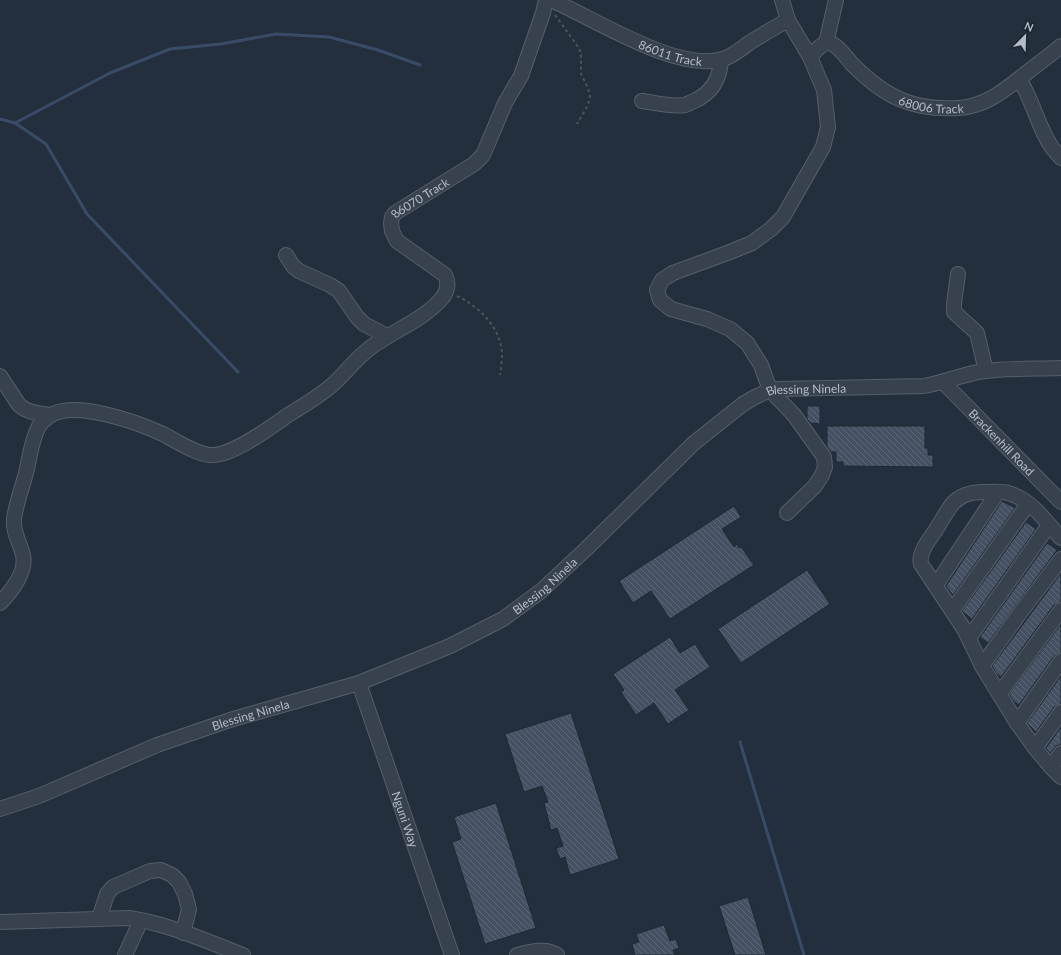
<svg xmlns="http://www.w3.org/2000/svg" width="1061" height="955" viewBox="0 0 1061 955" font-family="Lato,sans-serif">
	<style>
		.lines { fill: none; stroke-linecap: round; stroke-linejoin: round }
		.stream { stroke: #394c67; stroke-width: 3 }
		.building { fill: url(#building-back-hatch); stroke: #1f2835 }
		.minor-casing { stroke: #565f6c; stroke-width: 16 }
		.path { stroke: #44595c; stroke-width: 2; stroke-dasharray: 3 3; stroke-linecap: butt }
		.minor { stroke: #38414e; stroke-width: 14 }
		.labels { text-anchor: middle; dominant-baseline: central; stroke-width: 3.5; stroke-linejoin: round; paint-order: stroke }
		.street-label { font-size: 12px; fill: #b4bcc9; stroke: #1d2633 }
	</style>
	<defs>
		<pattern id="building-back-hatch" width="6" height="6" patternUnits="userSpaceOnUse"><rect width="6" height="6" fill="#455162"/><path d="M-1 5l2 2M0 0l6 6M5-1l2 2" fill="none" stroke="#5d6877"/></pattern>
	</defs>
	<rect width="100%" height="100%" fill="#242f3e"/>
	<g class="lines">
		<g class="stream">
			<path d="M0,119L15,123L46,144L87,214L238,372"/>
			<path d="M15,123L110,73L170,49L221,44L276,34L329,37L378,50L420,65"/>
			<path d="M740,742L804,955"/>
		</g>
	</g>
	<g class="building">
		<path d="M807,406H820V424L811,423L807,419Z"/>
		<path d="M827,426H925V448H928V455H933V467L843,466V462H836V452H831L827,447Z"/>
		<path d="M1002,501L1015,508L953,595L946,586Z"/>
		<path d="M734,506L741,517L722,529L734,547L737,544L739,548L741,547L754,565L670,619L651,591L633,603L619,581Z"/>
		<path d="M1026,522L1036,529L972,619L962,611Z"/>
		<path d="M1047,543L1057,550L988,643L980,637Z"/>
		<path d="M807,570L830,604L741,663L718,629Z"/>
		<path d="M1061,573V602L1054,605L1001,677L996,673L992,666Z"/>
		<path d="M1061,624V653L1054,656L1019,705L1013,701L1009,694Z"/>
		<path d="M670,637L680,653L695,644L710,667L675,690L689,710L668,724L654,703L636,715L621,692L624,690L613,674Z"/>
		<path d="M1061,676V704L1054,707L1036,732L1027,723Z"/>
		<path d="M571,713L619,859L570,875L565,857L560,859L556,848L563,846L557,828L551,830L549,822L544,803L548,802L542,786L524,792L505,734Z"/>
		<path d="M1061,727V745H1057L1050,753L1046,748Z"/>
		<path d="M496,803L536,928L485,944L452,842L461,839L454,817Z"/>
		<path d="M748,897L766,955H735L719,906Z"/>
		<path d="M664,925L670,941L676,939L679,948L673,950L675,955H635L632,944L639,942L636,934Z"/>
	</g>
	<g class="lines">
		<defs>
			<g id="minor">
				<path id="s1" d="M551,0C594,18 677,73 723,59C733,56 741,49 749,43C762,35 775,27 788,20"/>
				<path d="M782,0L788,20L810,57L824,90L828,127L823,147L783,217L771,229L752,243L730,252L673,273L662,280L657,290L660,300L671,309L707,319L730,329L747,343L761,365L770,390L794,415L824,457L825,467L822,475L815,486L787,513"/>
				<path d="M826,43L836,0"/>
				<path id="s2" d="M810,57C814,53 822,42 829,43C839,45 846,58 853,65C885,97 913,111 959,108C986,106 1005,90 1025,74C1037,65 1049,56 1061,46"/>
				<path d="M1019,79C1033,100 1037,125 1051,146C1054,151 1058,154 1061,158"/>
				<path d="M642,101C656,103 672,107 685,105C688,104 691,102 694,101C712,93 720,79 721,60"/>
				<path d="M286,255L293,266L299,271L330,285L339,291L357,317L364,324L387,336"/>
				<path d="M958,274C957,285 953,303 954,312L977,333L986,371"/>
				<path d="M0,376L19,405C28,413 39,413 49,415"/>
				<path id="s3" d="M943,382L1061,502"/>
				<path d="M1061,538C1046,522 1031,499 1008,493C1001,491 992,492 984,492C972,492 962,494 953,503C946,512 941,522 935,531C929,540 918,553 921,564L964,629L982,666L1017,723L1035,748L1051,767L1061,777"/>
				<path d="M936,585L998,492"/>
				<path id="s4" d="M0,603C11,592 27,572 23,555C20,542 13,534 14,519C16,504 22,488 26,473C30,457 31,441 39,426C41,423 45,419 48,417C72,398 139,423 163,434C176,441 196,454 210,455C231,457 271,427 288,415C303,406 318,397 331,386C345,374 355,359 370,348C394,330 424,320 443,297C448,290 449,283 445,275L397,241L392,231L391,223L392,217L395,213L474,164L483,155L505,103L521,76L543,13L546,0"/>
				<path d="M952,611L1028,504"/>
				<path d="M969,638L1049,525"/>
				<path d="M982,666L1017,617L1061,559"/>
				<path id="s5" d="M359,683L452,955"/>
				<path d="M1000,693L1061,610"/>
				<path d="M1017,723L1061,661"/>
				<path d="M1035,748L1061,712"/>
				<path d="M1051,767L1061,753"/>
				<path id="s6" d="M0,809L39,796L157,745L230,720L359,683L450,646L503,619L541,591L586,549L694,443L743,404L755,397L770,390L780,389L924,386C945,382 964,374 984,371C1009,368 1035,369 1061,368"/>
				<path d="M99,919L107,894L113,887L150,871L161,870L172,875L179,882L185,894L189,909L183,933"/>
				<path d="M0,922L129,918C169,924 206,941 243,955"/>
				<path d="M125,955L137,929L140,920"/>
				<path d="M517,955C529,952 546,947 557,955"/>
			</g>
		</defs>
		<use href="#minor" class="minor-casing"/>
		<g class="path">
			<path d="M555,15L579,48L581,54V74L588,88L590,96L588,105L577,124"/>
			<path d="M457,296C480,307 502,329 502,356C502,362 501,369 500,375"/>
		</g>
		<use href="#minor" class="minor"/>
	</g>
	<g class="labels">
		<g class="street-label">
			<text stroke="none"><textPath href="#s1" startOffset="131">86011 Track</textPath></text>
			<text stroke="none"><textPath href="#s2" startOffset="148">68006 Track</textPath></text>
			<text stroke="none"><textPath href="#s4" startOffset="800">86070 Track</textPath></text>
			<text stroke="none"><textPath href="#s6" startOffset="928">Blessing Ninela</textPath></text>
			<text stroke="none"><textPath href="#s3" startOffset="84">Brackenhill Road</textPath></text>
			<text stroke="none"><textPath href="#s6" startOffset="592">Blessing Ninela</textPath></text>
			<text stroke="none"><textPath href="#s6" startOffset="268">Blessing Ninela</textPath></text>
			<text stroke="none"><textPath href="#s5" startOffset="144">Nguni Way</textPath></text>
		</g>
	</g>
	<g transform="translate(1025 36) rotate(23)" stroke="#1d2633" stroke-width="3" paint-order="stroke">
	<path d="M0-3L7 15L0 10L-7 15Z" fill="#b4bcc9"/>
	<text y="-6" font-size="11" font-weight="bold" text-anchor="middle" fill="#b4bcc9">N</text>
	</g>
</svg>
